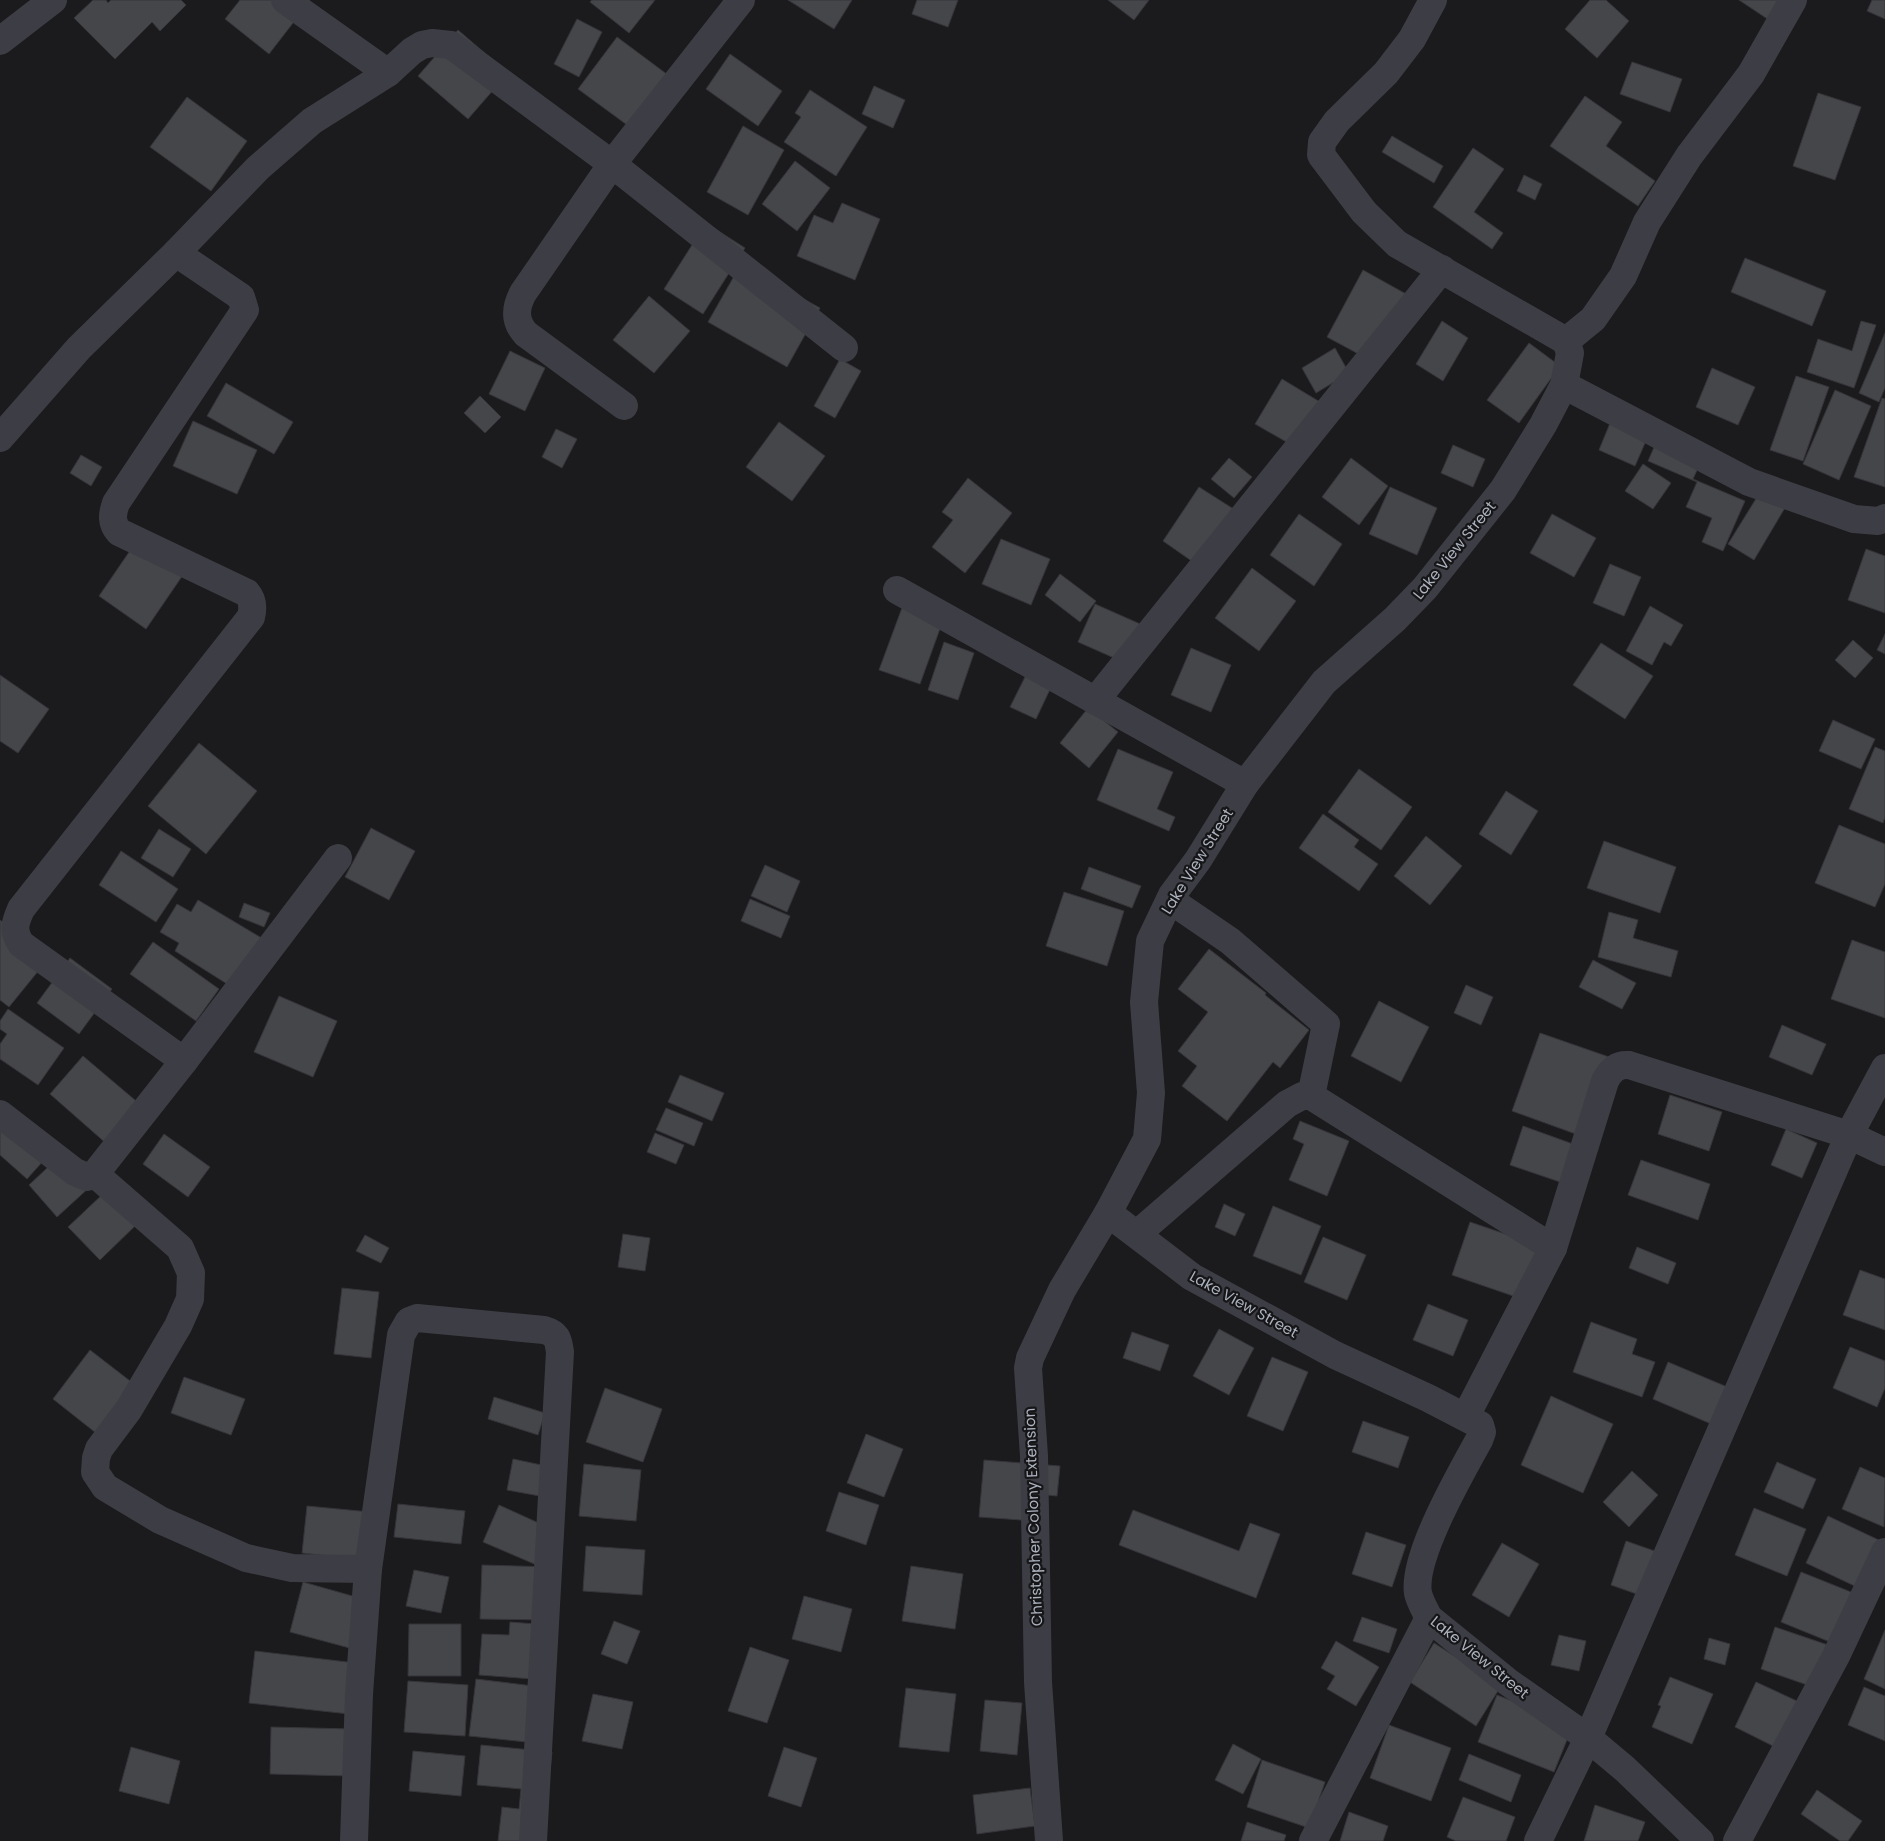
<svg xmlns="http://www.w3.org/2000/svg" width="1885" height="1841" viewBox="0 0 1885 1841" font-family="Poppins,sans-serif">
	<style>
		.building { fill: #45464a; stroke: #35353a }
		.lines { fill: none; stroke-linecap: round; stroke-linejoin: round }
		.minor { stroke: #3d3e45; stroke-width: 28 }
		.labels { text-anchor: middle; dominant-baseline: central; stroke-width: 4.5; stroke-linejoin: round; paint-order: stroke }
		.street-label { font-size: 15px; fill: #acb2be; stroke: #161618 }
	</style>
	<rect width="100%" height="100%" fill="#1b1b1d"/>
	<g class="building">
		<path d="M93,0H106L108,3L111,0H181L186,5L160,31L152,22L115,59L74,18Z"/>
		<path d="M240,0H309L310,1L269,54L225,19Z"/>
		<path d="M592,0H655L629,33L590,2Z"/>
		<path d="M788,0H852L834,29Z"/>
		<path d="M917,0H958L948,27L912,14Z"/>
		<path d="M1108,0H1149L1134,20Z"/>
		<path d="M1590,0H1606L1629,21L1597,58L1565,29Z"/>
		<path d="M1739,0H1783L1769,20Z"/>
		<path d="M1872,0H1885V19L1867,11Z"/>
		<path d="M577,19L602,32L579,77L554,64Z"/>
		<path d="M458,30L508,73L468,119L418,76Z"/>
		<path d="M617,37L672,78L634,130L578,89Z"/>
		<path d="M730,54L782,91L758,126L706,89Z"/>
		<path d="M1632,62L1682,79L1670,112L1620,94Z"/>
		<path d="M874,86L905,100L893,128L862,114Z"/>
		<path d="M810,90L867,127L836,176L784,142L801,117L795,113Z"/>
		<path d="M1818,93L1861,107L1835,180L1793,166Z"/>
		<path d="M1585,96L1622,122L1606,146L1655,181L1638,206L1550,146Z"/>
		<path d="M187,97L247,141L211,191L150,147Z"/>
		<path d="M743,126L784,150L748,215L707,192Z"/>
		<path d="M1392,136L1443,166L1434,183L1382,152Z"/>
		<path d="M1473,148L1504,169L1474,212L1503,233L1492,249L1433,207Z"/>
		<path d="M795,161L830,188L797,231L762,204Z"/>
		<path d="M1524,175L1542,184L1535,200L1517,191Z"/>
		<path d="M842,203L880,219L855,280L797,256L814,215L833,223Z"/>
		<path d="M706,223L745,248L703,314L664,289Z"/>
		<path d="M1745,258L1826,291L1812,326L1731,292Z"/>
		<path d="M741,264L820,308L787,367L708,322Z"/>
		<path d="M1363,270L1415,299L1379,365L1327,337Z"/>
		<path d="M649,296L690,331L654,373L613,340Z"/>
		<path d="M1442,321L1468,338L1443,381L1416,364Z"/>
		<path d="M1861,321L1876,325L1854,388L1807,372L1818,339L1852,351Z"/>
		<path d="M1885,333V388L1879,402L1859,393Z"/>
		<path d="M1529,343L1560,366L1519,423L1487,400Z"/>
		<path d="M1335,348L1349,373L1316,393L1302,368Z"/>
		<path d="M510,351L545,368L525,411L489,394Z"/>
		<path d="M840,359L861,371L835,418L814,406Z"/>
		<path d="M1712,368L1755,387L1738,425L1696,407Z"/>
		<path d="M1796,376L1829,387L1803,461L1770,450Z"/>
		<path d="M1282,379L1330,408L1304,452L1255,424Z"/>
		<path d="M226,383L293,422L274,454L207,416Z"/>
		<path d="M1835,390L1871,406L1839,480L1803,464Z"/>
		<path d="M480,396L501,417L485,433L464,413Z"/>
		<path d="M1882,398L1885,399V487L1854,477Z"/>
		<path d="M1615,411L1652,427L1635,466L1599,450Z"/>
		<path d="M193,421L257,450L237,494L173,466Z"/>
		<path d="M779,422L825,456L792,501L746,467Z"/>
		<path d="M1663,427L1708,446L1693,479L1745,501L1723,551L1702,542L1712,518L1686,507L1697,482L1648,461Z"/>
		<path d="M556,429L577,439L562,468L542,457Z"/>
		<path d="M1453,445L1485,459L1473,487L1441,473Z"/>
		<path d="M81,455L102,467L91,486L70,473Z"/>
		<path d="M1229,458L1252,477L1234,498L1211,479Z"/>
		<path d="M1351,458L1388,486L1359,525L1322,497Z"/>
		<path d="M1643,464L1671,483L1653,509L1625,491Z"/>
		<path d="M1770,476L1795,491L1754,560L1728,544Z"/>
		<path d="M968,478L1012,513L965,573L932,547L953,520L942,512Z"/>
		<path d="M1199,487L1243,515L1206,571L1163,541Z"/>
		<path d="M1390,487L1437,508L1417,555L1369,534Z"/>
		<path d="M1299,514L1342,544L1314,586L1270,555Z"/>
		<path d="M1552,514L1596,538L1574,577L1530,553Z"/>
		<path d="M138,539L185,572L146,629L99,596Z"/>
		<path d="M1001,539L1050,559L1031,605L982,584Z"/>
		<path d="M1866,549L1885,556V613L1848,600Z"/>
		<path d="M1610,564L1641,577L1624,616L1593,603Z"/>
		<path d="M1252,568L1296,601L1259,651L1215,618Z"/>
		<path d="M1060,574L1096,601L1080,622L1045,595Z"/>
		<path d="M906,597L946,612L920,684L879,670Z"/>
		<path d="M1095,604L1147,627L1130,665L1078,642Z"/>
		<path d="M1650,606L1683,625L1671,646L1664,642L1652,665L1626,651Z"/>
		<path d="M1885,634V654L1877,650Z"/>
		<path d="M1853,640L1873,658L1855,678L1835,660Z"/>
		<path d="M944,642L974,653L958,700L928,690Z"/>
		<path d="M1601,643L1653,676L1625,719L1573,685Z"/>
		<path d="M1191,648L1231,665L1211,712L1171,695Z"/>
		<path d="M1028,671L1053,683L1036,719L1010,707Z"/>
		<path d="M0,675L49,709L18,753L0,741Z"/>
		<path d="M1088,708L1118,732L1089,768L1060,743Z"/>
		<path d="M1833,720L1875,739L1861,769L1819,751Z"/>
		<path d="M199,743L257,791L206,854L148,806Z"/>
		<path d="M1875,747L1885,751V817L1883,823L1849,809Z"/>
		<path d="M1118,749L1173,772L1157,809L1175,817L1169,831L1097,800Z"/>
		<path d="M1359,769L1412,807L1381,850L1328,812Z"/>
		<path d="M1506,791L1538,811L1511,855L1479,834Z"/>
		<path d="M1323,814L1359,840L1354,847L1378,864L1359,891L1299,848Z"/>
		<path d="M1839,825L1885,844V884L1875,907L1815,883Z"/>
		<path d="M371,828L415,851L389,900L345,877Z"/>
		<path d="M159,829L191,849L173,877L141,858Z"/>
		<path d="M1426,836L1462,866L1430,905L1394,876Z"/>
		<path d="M1604,841L1676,867L1660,913L1587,888Z"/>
		<path d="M121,851L178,889L156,922L99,885Z"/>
		<path d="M765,865L800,881L787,912L751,896Z"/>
		<path d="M1089,867L1141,886L1132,908L1081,889Z"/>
		<path d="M1064,892L1124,911L1107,966L1046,946Z"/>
		<path d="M750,899L790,916L781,938L741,921Z"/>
		<path d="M198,900L265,940L235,989L175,951L179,943L160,932L177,904L191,912Z"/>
		<path d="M244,903L270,913L264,927L239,917Z"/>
		<path d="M1609,912L1638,920L1633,938L1678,951L1671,977L1598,957Z"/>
		<path d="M0,920L48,959L9,1007L0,1000Z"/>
		<path d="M1852,940L1885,952V1018L1831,999Z"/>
		<path d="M153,942L219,989L196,1021L130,974Z"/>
		<path d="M1209,949L1266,993L1265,995L1309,1030L1280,1068L1273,1062L1227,1121L1182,1086L1197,1066L1178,1051L1208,1012L1178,989Z"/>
		<path d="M70,958L112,989L79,1034L37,1003Z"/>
		<path d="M1593,960L1636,983L1622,1009L1579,987Z"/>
		<path d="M1466,985L1493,997L1481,1025L1454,1013Z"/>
		<path d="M279,996L337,1021L313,1077L254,1052Z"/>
		<path d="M1379,1001L1429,1027L1401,1082L1351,1056Z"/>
		<path d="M8,1009L64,1048L38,1085L0,1059V1044L7,1034L0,1029V1021Z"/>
		<path d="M1782,1025L1826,1044L1812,1075L1769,1057Z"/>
		<path d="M1540,1033L1612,1058L1584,1137L1512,1111Z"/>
		<path d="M83,1056L142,1106L108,1145L50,1094Z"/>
		<path d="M680,1075L724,1093L712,1121L668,1102Z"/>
		<path d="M1670,1095L1722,1112L1709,1151L1658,1134Z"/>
		<path d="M0,1102L53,1150L27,1179L0,1155Z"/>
		<path d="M666,1108L703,1123L694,1146L656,1130Z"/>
		<path d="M1300,1121L1349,1141L1327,1196L1289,1180L1304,1144L1293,1139Z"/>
		<path d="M1523,1126L1573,1144L1560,1182L1510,1165Z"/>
		<path d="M1786,1129L1817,1143L1802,1178L1771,1165Z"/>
		<path d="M655,1133L684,1145L676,1164L647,1152Z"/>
		<path d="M164,1134L210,1167L188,1197L143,1164Z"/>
		<path d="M63,1153L92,1185L57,1217L29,1185Z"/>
		<path d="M1641,1160L1710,1184L1698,1220L1628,1195Z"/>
		<path d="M105,1192L137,1224L100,1260L68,1227Z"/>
		<path d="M1224,1204L1245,1214L1235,1236L1215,1227Z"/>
		<path d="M1273,1206L1321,1226L1301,1275L1253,1256Z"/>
		<path d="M1470,1222L1541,1246L1522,1299L1452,1275Z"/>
		<path d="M623,1234L650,1238L645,1271L618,1267Z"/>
		<path d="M365,1235L389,1248L381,1263L356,1251Z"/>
		<path d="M1323,1237L1366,1255L1347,1300L1304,1282Z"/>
		<path d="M1637,1247L1676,1263L1668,1284L1629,1268Z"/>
		<path d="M1860,1270L1885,1279V1330L1843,1315Z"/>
		<path d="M342,1288L379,1292L371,1358L334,1354Z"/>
		<path d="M1428,1304L1468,1320L1453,1356L1413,1340Z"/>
		<path d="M1591,1322L1637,1339L1632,1354L1655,1362L1642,1397L1573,1372Z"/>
		<path d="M1219,1329L1254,1348L1229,1395L1193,1376Z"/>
		<path d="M1132,1332L1169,1345L1160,1371L1123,1358Z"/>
		<path d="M1850,1347L1885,1361V1388L1877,1407L1833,1388Z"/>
		<path d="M90,1350L134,1384L96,1433L53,1399Z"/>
		<path d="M1272,1357L1308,1372L1283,1431L1247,1416Z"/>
		<path d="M1668,1362L1732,1389L1716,1426L1653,1399Z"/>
		<path d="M184,1377L245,1399L231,1435L171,1413Z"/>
		<path d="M605,1388L662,1409L643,1462L586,1442Z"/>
		<path d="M1551,1396L1613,1424L1583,1493L1521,1465Z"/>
		<path d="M494,1397L545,1413L538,1435L488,1419Z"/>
		<path d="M1363,1421L1409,1437L1398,1468L1352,1452Z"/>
		<path d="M866,1434L903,1449L884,1497L847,1483Z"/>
		<path d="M513,1459L551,1467L545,1497L507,1490Z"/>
		<path d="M984,1460L1060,1466L1057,1496L1037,1494L1035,1521L979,1517Z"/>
		<path d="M1777,1462L1816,1479L1803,1509L1764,1492Z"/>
		<path d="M584,1464L641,1470L636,1521L579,1516Z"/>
		<path d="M1860,1467L1885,1478L1884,1527L1842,1509Z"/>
		<path d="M1632,1471L1658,1495L1629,1527L1603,1502Z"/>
		<path d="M839,1492L879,1505L866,1545L826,1531Z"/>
		<path d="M398,1504L465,1511L461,1544L394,1537Z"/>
		<path d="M499,1505L554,1530L539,1566L483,1542Z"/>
		<path d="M307,1506L370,1512L365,1560L302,1553Z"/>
		<path d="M1754,1508L1806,1529L1787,1576L1735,1555Z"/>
		<path d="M1133,1510L1239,1551L1250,1523L1280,1534L1256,1598L1119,1545Z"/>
		<path d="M1828,1516L1883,1542L1861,1589L1806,1563Z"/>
		<path d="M1366,1532L1406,1545L1392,1587L1352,1574Z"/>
		<path d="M1626,1541L1666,1555L1651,1599L1611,1585Z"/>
		<path d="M1502,1543L1539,1564L1509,1617L1472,1595Z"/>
		<path d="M586,1546L645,1550L642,1595L583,1591Z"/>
		<path d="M482,1565L552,1567L550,1620L480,1619Z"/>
		<path d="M911,1566L963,1574L955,1629L902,1621Z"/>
		<path d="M414,1570L449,1577L441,1613L406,1606Z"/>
		<path d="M1801,1572L1856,1594L1835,1644L1781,1622Z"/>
		<path d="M303,1582L370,1601L357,1650L290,1632Z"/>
		<path d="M804,1596L852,1609L841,1652L792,1639Z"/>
		<path d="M1362,1617L1397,1629L1389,1653L1353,1641Z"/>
		<path d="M614,1621L640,1631L627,1664L601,1654Z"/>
		<path d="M510,1622L536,1624L533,1679L479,1675L482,1634L509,1635Z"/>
		<path d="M409,1624H461V1676H408Z"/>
		<path d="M1775,1627L1831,1646L1816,1688L1761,1669Z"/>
		<path d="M1885,1630V1689L1864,1679Z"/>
		<path d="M1559,1635L1586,1641L1579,1671L1551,1665Z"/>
		<path d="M1709,1638L1730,1644L1725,1665L1704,1659Z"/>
		<path d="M1336,1641L1379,1667L1356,1706L1327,1689L1335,1676L1321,1668Z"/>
		<path d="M1434,1643L1501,1686L1476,1726L1410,1682Z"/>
		<path d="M750,1647L789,1660L767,1723L728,1711Z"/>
		<path d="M255,1651L364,1664L358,1715L249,1703Z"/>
		<path d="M1670,1677L1713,1694L1692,1744L1652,1727L1661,1706L1658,1705Z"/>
		<path d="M476,1679L542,1687L536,1743L469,1736Z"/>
		<path d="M408,1681L468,1685L465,1736L404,1732Z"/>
		<path d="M1756,1682L1810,1707L1787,1753L1735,1727Z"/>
		<path d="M1864,1687L1885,1696V1741L1848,1725Z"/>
		<path d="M906,1688L956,1694L949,1752L899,1747Z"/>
		<path d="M593,1694L633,1702L622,1749L582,1741Z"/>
		<path d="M1497,1695L1573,1725L1554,1772L1478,1742Z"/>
		<path d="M985,1700L1022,1703L1017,1755L980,1751Z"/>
		<path d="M1389,1725L1451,1748L1431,1801L1370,1778Z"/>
		<path d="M271,1727L352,1729L351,1776L270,1774Z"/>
		<path d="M1233,1744L1261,1759L1243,1794L1215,1780Z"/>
		<path d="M481,1745L552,1752L542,1841H498L502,1807L519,1809L521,1789L477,1785Z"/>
		<path d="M131,1747L180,1761L169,1804L119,1791Z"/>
		<path d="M784,1747L817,1758L801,1807L768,1796Z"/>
		<path d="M413,1751L465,1756L461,1796L409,1791Z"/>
		<path d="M1469,1754L1521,1775L1511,1802L1459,1780Z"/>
		<path d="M1262,1760L1325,1782L1309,1828L1247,1807Z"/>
		<path d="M1030,1788L1035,1826L977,1834L973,1795Z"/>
		<path d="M1817,1790L1862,1821L1848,1841H1840L1801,1814Z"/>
		<path d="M1463,1797L1515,1817L1506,1841H1456L1447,1837Z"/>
		<path d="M1595,1805L1645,1822L1638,1841H1584Z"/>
		<path d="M1349,1812L1388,1826L1383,1841H1340Z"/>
		<path d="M1247,1822L1286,1835L1284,1841H1241Z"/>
	</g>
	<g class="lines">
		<g class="minor">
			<path d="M285,0L388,73"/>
			<path d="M1433,0L1412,39L1386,73L1337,121L1322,142L1321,155L1364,212L1397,244L1566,341L1570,353L1564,385L1543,425L1503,490L1425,588L1395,619L1324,682L1245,784L1198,860L1172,895L1150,941L1144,1002L1151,1093L1147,1139L1108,1213L1192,1277L1335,1355L1428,1398L1480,1425L1482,1432L1479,1440C1461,1473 1412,1557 1418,1593C1420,1602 1425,1610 1429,1618L1508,1682L1588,1738L1625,1769L1700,1841"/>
			<path d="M0,41L53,0"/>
			<path d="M176,253L241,297L245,310L116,503C112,514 111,523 119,532L247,593C253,600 253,609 251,617L21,909C15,923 12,930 21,944L184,1061"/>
			<path d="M1566,341L1593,319L1623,276L1647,222L1689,156L1751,74L1793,0"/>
			<path d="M1564,385L1749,482L1854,519L1878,521L1885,518"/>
			<path d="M624,406L526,334C514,321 515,308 523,293L612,164L844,348"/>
			<path d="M0,438L79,348L176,253L258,168L312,121L388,73L412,51L422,45L432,43L451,45L612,164L741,0"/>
			<path d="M897,590L1245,784"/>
			<path d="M1095,701L1442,269"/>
			<path d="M1170,900L1230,941L1326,1024L1311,1096"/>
			<path d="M0,1114L75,1172L87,1177L95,1174L184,1061L338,858"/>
			<path d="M95,1174L180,1248L191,1273L190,1299L178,1326L129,1409L99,1449L96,1458L95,1472L105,1487L160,1520L246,1558L292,1568L368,1569"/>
			<path d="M1137,1234L1287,1104L1302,1096H1311L1553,1248"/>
			<path d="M1466,1416L1553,1248L1605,1081C1610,1071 1617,1064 1629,1065L1849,1135L1885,1152"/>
			<path d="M354,1841L359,1694L368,1569L401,1335L409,1321L417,1318L544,1330C558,1334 558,1340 560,1352L533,1841"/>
			<path d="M1049,1841L1038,1682L1034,1456L1028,1368L1030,1358L1062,1290L1108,1213"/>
			<path d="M1313,1841L1429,1618"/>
			<path d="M1538,1841L1588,1738L1849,1135L1885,1068"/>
			<path d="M1737,1841L1836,1656L1885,1552"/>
		</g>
	</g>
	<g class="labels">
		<g class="street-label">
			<text transform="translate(1454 550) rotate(-51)">Lake View Street</text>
			<text transform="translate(1197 861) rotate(-58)">Lake View Street</text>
			<text transform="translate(1244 1304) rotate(29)">Lake View Street</text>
			<text transform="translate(1033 1517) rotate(-92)">Christopher Colony Extension</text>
			<text transform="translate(1480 1657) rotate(39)">Lake View Street</text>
		</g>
	</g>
</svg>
